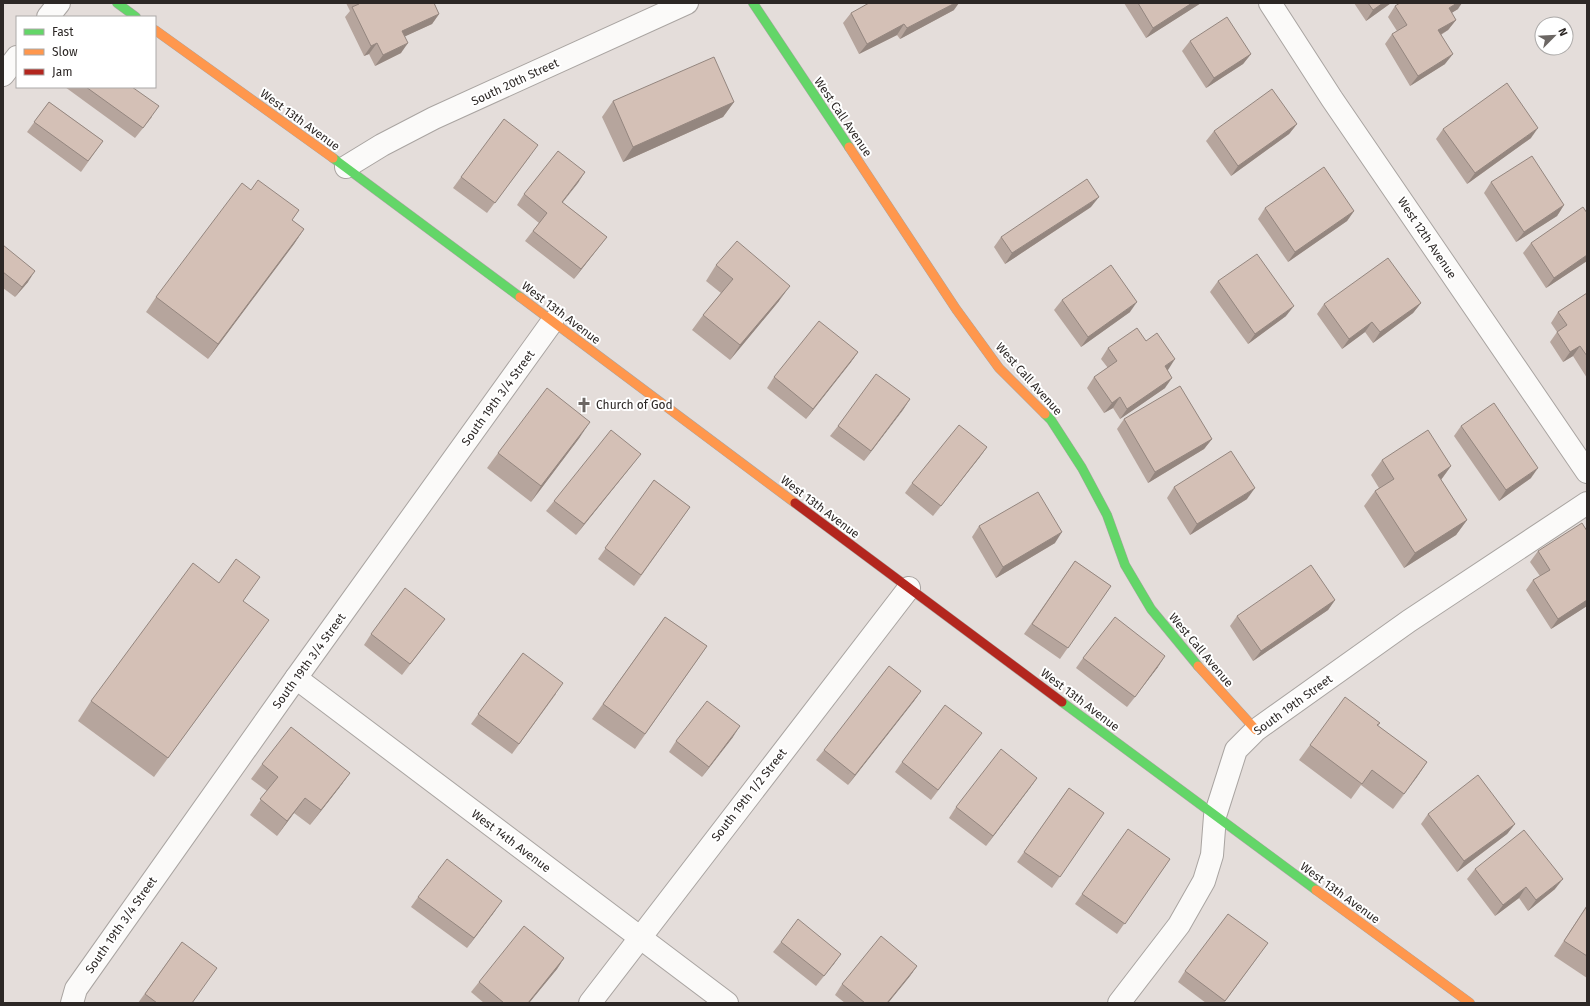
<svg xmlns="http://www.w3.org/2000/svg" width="1590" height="1006" viewBox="0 0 1590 1006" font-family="'Fira Sans',sans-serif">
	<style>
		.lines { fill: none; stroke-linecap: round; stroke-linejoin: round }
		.street-casing { stroke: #a9a4a1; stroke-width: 24 }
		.fast-casing { stroke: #a9a4a1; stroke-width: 10 }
		.slow-casing { stroke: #a9a4a1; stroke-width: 10 }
		.jam-casing { stroke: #a9a4a1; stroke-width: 10 }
		.street { stroke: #fbfaf9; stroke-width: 22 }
		.fast { stroke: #63d668; stroke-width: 9 }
		.slow { stroke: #ff974d; stroke-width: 9 }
		.jam { stroke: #b3261e; stroke-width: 9 }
		.wall { fill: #b6a59d }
		.shaded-wall { fill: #94867f }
		.building { fill: #d4c0b6; stroke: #94867f }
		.labels { text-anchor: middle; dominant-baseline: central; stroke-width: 4; stroke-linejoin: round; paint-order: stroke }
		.street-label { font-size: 12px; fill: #2c2725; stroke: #fff }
		.poi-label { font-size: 12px; fill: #2c2725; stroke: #fff; text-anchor: start }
	</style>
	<rect width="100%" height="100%" fill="#e4ddda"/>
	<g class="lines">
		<defs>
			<g id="street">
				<path d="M1270,3L1332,99L1587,472"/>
				<path d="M48,17L59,3"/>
				<path d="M3,75L17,57"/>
				<path d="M346,167L382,145L434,118L687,3"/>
				<path d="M296,678L727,1003"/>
				<path d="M72,1003L76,989L296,678L552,322"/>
				<path d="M590,1003L909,588"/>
				<path d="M1119,1003L1179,925L1204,881L1212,855L1215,816L1236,750L1256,730L1409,621L1587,503"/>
			</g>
			<g id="fast">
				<path d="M117,3L136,17"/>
				<path d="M753,3L849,147"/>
				<path d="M333,158L520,297"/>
				<path d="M1045,414L1051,420L1082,468L1107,515L1125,565L1151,609L1198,666"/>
				<path d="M1062,702L1316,890"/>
			</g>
			<g id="slow">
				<path d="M155,30L333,158"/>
				<path d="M849,147L956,309L999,368L1045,414"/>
				<path d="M520,297L795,503"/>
				<path d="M1198,666L1256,730"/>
				<path d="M1316,890L1470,1003"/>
			</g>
			<path id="jam" d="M795,503L1062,702"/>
		</defs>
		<use href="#street" class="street-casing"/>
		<use href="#fast" class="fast-casing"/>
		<use href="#slow" class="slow-casing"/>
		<use href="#jam" class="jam-casing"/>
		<use href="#street" class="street"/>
		<use href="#fast" class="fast"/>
		<use href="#slow" class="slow"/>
		<use href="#jam" class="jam"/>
	</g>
	<g class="wall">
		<path d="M346,3H434L439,14L432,24L405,36L401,53L375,66L369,54L364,56L345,17L350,11Z"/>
		<path d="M1124,3H1201L1146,38Z"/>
		<path d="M1354,3H1391L1366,21Z"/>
		<path d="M1395,6L1458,9L1451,13L1456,20L1448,30L1441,35L1445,64L1410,86L1385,44L1392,34L1397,31L1388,17Z"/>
		<path d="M954,10L900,39L897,35L859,54L843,23L851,13Z"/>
		<path d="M1190,41L1251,54L1243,64L1206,88L1182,51Z"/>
		<path d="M65,87H132L152,117L135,138Z"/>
		<path d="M613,101L734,102L723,117L623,162L602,117Z"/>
		<path d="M49,102L103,141L81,172L27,132Z"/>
		<path d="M1297,124L1289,134L1231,176L1206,141L1214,131Z"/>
		<path d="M1443,129L1531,138L1467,184L1436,139Z"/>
		<path d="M531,155L487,213L453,188L461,177Z"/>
		<path d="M585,172L562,202L607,237L599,247L574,279L525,241L539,223L517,205L524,194Z"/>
		<path d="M1491,182L1564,205L1557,216L1516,242L1484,193Z"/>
		<path d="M251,190L299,210L292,220L304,229L294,244L208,359L146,312L156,297Z"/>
		<path d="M1091,207L1005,264L994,247L1001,237Z"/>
		<path d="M1265,208L1354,211L1347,221L1288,262L1258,219Z"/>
		<path d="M1531,243L1587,261L1546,288L1523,253Z"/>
		<path d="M3,245L28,282L15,297L3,288Z"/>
		<path d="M716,265L779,301L730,360L692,330L703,315L721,293L706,281Z"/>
		<path d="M1218,281L1286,316L1248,344L1210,292Z"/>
		<path d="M1587,293V378L1573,356L1563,362L1550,342L1557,332L1551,323L1558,312Z"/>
		<path d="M1062,300L1130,312L1081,347L1054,310Z"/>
		<path d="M1421,303L1413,313L1373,343L1365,332L1342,349L1317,314L1324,304Z"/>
		<path d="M1146,341L1168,370H1167L1165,388L1120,419L1113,408L1104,413L1087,388L1094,377L1108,368L1101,359L1108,348Z"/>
		<path d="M858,352L851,362L806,419L767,388L774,377Z"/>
		<path d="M910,399L864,461L830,436L838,426Z"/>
		<path d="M1124,419L1212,439L1204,449L1148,483L1117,429Z"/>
		<path d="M1461,426L1531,478L1499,501L1454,436Z"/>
		<path d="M580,437L531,502L487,468L498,453Z"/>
		<path d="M987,447L979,458L933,516L905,493L912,483Z"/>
		<path d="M1382,460L1451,466L1441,480L1467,520L1456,535L1404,568L1364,506L1375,491L1379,488L1371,475Z"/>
		<path d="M633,464L576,535L546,511L554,501Z"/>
		<path d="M654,480L690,507L634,586L598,559Z"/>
		<path d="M1174,487L1247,499L1190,535L1167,498Z"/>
		<path d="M979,526L1055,543L996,578L972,537Z"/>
		<path d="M1587,531V606L1551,629L1526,590L1533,580L1540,576L1530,562L1538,551Z"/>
		<path d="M1075,561L1111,586L1060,659L1024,634Z"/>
		<path d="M1335,600L1328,610L1253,661L1230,626L1237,616Z"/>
		<path d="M243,601L255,639L154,777L78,721L91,701Z"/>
		<path d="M665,617L707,646L635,749L592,719Z"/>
		<path d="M445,619L402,675L364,645L371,634Z"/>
		<path d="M523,653L556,694L512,754L471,724Z"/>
		<path d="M1083,658L1158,667L1127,707L1076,668Z"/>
		<path d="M921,691L914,701L848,785L816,760L824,750Z"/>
		<path d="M1380,723L1378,726L1427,762L1393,809L1361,785L1351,799L1299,760L1310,745Z"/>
		<path d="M982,733L931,800L895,772L902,762Z"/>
		<path d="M733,737L702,777L669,752L676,741Z"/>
		<path d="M262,764L350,773L339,788L310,825L294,813L277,836L250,815L267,791L251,779Z"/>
		<path d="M1037,778L986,846L949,818L956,807Z"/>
		<path d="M1069,788L1104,813L1052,888L1017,862Z"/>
		<path d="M1428,814L1515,824L1507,834L1457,872L1421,824Z"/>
		<path d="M1170,859L1117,934L1075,904L1082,894Z"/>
		<path d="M1475,869L1555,889L1528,911L1519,898L1495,916L1467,879Z"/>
		<path d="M418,897L495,911L467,948L411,907Z"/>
		<path d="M1587,905V978L1554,956Z"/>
		<path d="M182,942L192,1003H138Z"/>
		<path d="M781,942L841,954L816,986L773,952Z"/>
		<path d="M1260,954L1224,1003H1206L1178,982L1185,971Z"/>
		<path d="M564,958L557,969L529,1003H484L471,992L479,982Z"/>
		<path d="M917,966L910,976L888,1003H845L835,995L842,984Z"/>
	</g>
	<g class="shaded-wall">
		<path d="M955,3H959L954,10L900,39L907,28Z"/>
		<path d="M1192,3H1201L1146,38L1153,28Z"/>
		<path d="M1383,3H1391L1366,21L1373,10Z"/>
		<path d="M1457,3H1462L1458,9L1442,19L1449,8Z"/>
		<path d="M439,14L432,24L395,41L402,31Z"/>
		<path d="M1456,20L1448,30L1431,40L1438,30Z"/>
		<path d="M904,24L897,35L859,54L867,44Z"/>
		<path d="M377,43L369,54L364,56L371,46Z"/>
		<path d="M408,43L401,53L375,66L383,55Z"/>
		<path d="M1251,54L1243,64L1206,88L1214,78Z"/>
		<path d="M1453,54L1445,64L1410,86L1418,76Z"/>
		<path d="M734,102L723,117L623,162L633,147Z"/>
		<path d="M1297,124L1289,134L1231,176L1238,166Z"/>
		<path d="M1538,128L1531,138L1467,184L1475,173Z"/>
		<path d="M585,172L578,183L555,212L562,202Z"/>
		<path d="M1099,197L1091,207L1005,264L1012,253Z"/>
		<path d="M1564,205L1557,216L1516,242L1524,232Z"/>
		<path d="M1354,211L1347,221L1288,262L1295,252Z"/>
		<path d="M304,229L294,244L208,359L218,344Z"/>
		<path d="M607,237L599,247L574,279L581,269Z"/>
		<path d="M1587,255V261L1546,288L1554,278Z"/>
		<path d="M35,271L28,282L15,297L22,287Z"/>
		<path d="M790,286L779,301L730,360L740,345Z"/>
		<path d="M1137,302L1130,312L1081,347L1088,337Z"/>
		<path d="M1421,303L1413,313L1373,343L1380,332Z"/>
		<path d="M1294,306L1286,316L1248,344L1255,334Z"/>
		<path d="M1372,322L1365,332L1342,349L1349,339Z"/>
		<path d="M1580,346L1573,356L1563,362L1570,352Z"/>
		<path d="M858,352L851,362L806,419L813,409Z"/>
		<path d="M1175,359L1168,370L1157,377L1165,366Z"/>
		<path d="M1172,378L1165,388L1120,419L1127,409Z"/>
		<path d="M1120,397L1113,408L1104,413L1112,403Z"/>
		<path d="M910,399L903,410L864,461L871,451Z"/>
		<path d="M590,422L580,437L531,502L541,486Z"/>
		<path d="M1212,439L1204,449L1148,483L1155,472Z"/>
		<path d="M987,447L979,458L933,516L941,506Z"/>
		<path d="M641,454L633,464L576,535L584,524Z"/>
		<path d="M1451,466L1440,481L1438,475Z"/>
		<path d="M1538,468L1531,478L1499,501L1506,490Z"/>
		<path d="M1255,488L1247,499L1190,535L1197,524Z"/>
		<path d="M1467,520L1456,535L1404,568L1415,553Z"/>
		<path d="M1062,532L1055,543L996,578L1003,567Z"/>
		<path d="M1335,600L1328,610L1253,661L1261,651Z"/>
		<path d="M1587,600V606L1551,629L1558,619Z"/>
		<path d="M269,620L255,639L154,777L168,758Z"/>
		<path d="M1165,656L1158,667L1127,707L1135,697Z"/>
		<path d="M921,691L914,701L848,785L855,775Z"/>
		<path d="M740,726L733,737L702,777L709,767Z"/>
		<path d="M1427,762L1417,777L1393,809L1404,794Z"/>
		<path d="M350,773L339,788L310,825L321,810Z"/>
		<path d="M1037,778L1030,788L986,846L993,836Z"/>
		<path d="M305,798L294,813L277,836L287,821Z"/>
		<path d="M1515,824L1507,834L1457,872L1464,861Z"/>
		<path d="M1563,879L1555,889L1528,911L1536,900Z"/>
		<path d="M1526,887L1519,898L1495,916L1503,905Z"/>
		<path d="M502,901L495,911L467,948L474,938Z"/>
		<path d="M841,954L834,964L816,986L824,976Z"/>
		<path d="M564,958L557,969L529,1003H528Z"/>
		<path d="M917,966L910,976L888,1003H887Z"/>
	</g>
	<g class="building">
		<path d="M358,3H434L439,14L402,31L408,43L383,55L377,43L371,46L352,7L359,4Z"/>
		<path d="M869,3H955L907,28L904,24L867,44L851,13Z"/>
		<path d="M1138,3H1192L1153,28Z"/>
		<path d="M1368,3H1383L1373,10Z"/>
		<path d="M1400,3H1457L1449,8L1456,20L1438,30L1453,54L1418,76L1392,34L1407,25L1395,6Z"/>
		<path d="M1227,17L1251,54L1214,78L1190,41Z"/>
		<path d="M714,57L734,102L633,147L613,101Z"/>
		<path d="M1507,83L1538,128L1475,173L1443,129Z"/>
		<path d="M86,87H132L159,106L143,128Z"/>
		<path d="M1272,89L1297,124L1238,166L1214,131Z"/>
		<path d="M49,102L103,141L88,161L34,122Z"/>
		<path d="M504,119L538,145L495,203L461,177Z"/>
		<path d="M558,151L585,172L562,202L607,237L581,269L533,231L547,213L524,194Z"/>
		<path d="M1532,156L1564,205L1524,232L1491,182Z"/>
		<path d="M1324,167L1354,211L1295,252L1265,208Z"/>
		<path d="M1087,179L1099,197L1012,253L1001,237Z"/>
		<path d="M258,180L299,210L292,220L304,229L218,344L156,297L242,183L251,190Z"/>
		<path d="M1583,207L1587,213V255L1554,278L1531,243Z"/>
		<path d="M737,241L790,286L740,345L703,315L733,279L716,265Z"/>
		<path d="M3,245L35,271L22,287L3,272Z"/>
		<path d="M1257,254L1294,306L1255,334L1218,281Z"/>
		<path d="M1388,258L1421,303L1380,332L1372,322L1349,339L1324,304Z"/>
		<path d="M1111,265L1137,302L1088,337L1062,300Z"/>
		<path d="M1587,293V356L1580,346L1570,352L1557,332L1567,325L1558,312Z"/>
		<path d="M819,321L858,352L813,409L774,377Z"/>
		<path d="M1137,328L1146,341L1157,333L1175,359L1165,366L1172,378L1127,409L1120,397L1112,403L1094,377L1117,361L1108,348Z"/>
		<path d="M876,374L910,399L871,451L838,426Z"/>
		<path d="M1180,386L1212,439L1155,472L1124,419Z"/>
		<path d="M547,388L590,422L541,486L498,453Z"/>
		<path d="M1494,403L1538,468L1506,490L1461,426Z"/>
		<path d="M959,425L987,447L941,506L912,483Z"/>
		<path d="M611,430L641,454L584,524L554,501Z"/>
		<path d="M1428,430L1451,466L1438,475L1467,520L1415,553L1375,491L1394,479L1382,460Z"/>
		<path d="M1231,451L1255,488L1197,524L1174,487Z"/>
		<path d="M654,480L690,507L641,575L605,548Z"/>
		<path d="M1038,492L1062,532L1003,567L979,526Z"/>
		<path d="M1582,523L1587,531V600L1558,619L1533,580L1550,570L1538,551Z"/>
		<path d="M236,559L260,577L243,601L269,620L168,758L91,701L193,563L219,583Z"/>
		<path d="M1075,561L1111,586L1068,648L1032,624Z"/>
		<path d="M1311,565L1335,600L1261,651L1237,616Z"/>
		<path d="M405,588L445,619L410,664L371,634Z"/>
		<path d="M665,617L707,646L645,734L603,704Z"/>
		<path d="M1115,617L1165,656L1135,697L1083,658Z"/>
		<path d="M523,653L563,683L519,744L478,714Z"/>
		<path d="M889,666L921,691L855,775L824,750Z"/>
		<path d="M1345,697L1380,723L1377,725L1427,762L1404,794L1372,770L1362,784L1310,745Z"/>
		<path d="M707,701L740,726L709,767L676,741Z"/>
		<path d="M945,705L982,733L938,790L902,762Z"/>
		<path d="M291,727L350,773L321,810L305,798L287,821L260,799L278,777L262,764Z"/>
		<path d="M1001,749L1037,778L993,836L956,807Z"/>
		<path d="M1478,775L1515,824L1464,861L1428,814Z"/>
		<path d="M1069,788L1104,813L1060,877L1024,852Z"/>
		<path d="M1128,829L1170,859L1125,924L1082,894Z"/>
		<path d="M1524,830L1563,879L1536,900L1526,887L1503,905L1475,869Z"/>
		<path d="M447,859L502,901L474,938L418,897Z"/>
		<path d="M1587,906V956L1564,941Z"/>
		<path d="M1228,914L1268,943L1225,1001L1185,971Z"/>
		<path d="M798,919L841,954L824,976L781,942Z"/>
		<path d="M524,926L564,958L528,1003H504L479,982Z"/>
		<path d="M881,936L917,966L887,1003H865L842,984Z"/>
		<path d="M182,942L217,968L192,1003H157L145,994Z"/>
	</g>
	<defs>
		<symbol id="church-bare" viewBox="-9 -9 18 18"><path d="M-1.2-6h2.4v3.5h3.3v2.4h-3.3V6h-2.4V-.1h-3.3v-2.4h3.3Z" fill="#6c6764" stroke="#fff" stroke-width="2.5" paint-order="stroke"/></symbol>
	</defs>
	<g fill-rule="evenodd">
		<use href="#church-bare" x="573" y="394" width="22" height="22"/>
	</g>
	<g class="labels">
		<g class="street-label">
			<text transform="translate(515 82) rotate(-25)">South 20th Street</text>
			<text transform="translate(843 117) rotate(56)">West Call Avenue</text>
			<text transform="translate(300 120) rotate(36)">West 13th Avenue</text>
			<text transform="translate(1427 238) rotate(56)">West 12th Avenue</text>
			<text transform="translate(561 313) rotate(37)">West 13th Avenue</text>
			<text transform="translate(1029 379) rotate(48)">West Call Avenue</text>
			<text transform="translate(498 398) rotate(-54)">South 19th 3/4 Street</text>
			<text transform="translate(820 507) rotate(37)">West 13th Avenue</text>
			<text transform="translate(1201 650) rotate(50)">West Call Avenue</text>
			<text transform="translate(309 661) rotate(-54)">South 19th 3/4 Street</text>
			<text transform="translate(1080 700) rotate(37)">West 13th Avenue</text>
			<text transform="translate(1293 705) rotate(-36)">South 19th Street</text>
			<text transform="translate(749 795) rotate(-52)">South 19th 1/2 Street</text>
			<text transform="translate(511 841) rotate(37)">West 14th Avenue</text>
			<text transform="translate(1340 893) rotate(36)">West 13th Avenue</text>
			<text transform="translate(121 925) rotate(-55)">South 19th 3/4 Street</text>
		</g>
		<g class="poi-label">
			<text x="596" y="405">Church of God</text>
		</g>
	</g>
	<rect width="1590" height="1006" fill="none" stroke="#2c2725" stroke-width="8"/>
	<rect x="16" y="16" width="140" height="72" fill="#ffffff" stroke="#aba9a8"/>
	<rect x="24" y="29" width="20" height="6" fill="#63d668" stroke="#aba9a8"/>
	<text x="52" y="36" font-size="12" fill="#2c2725">Fast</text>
	<rect x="24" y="49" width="20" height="6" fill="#ff974d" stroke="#aba9a8"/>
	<text x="52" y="56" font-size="12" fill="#2c2725">Slow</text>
	<rect x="24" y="69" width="20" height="6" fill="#b3261e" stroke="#aba9a8"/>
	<text x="52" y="76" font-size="12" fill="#2c2725">Jam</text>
	<g transform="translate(1554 36) rotate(66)"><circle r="19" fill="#ffffff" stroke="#aba9a8"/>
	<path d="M0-3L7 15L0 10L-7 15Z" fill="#6c6764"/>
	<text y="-6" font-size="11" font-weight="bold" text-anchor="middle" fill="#2c2725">N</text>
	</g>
</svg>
